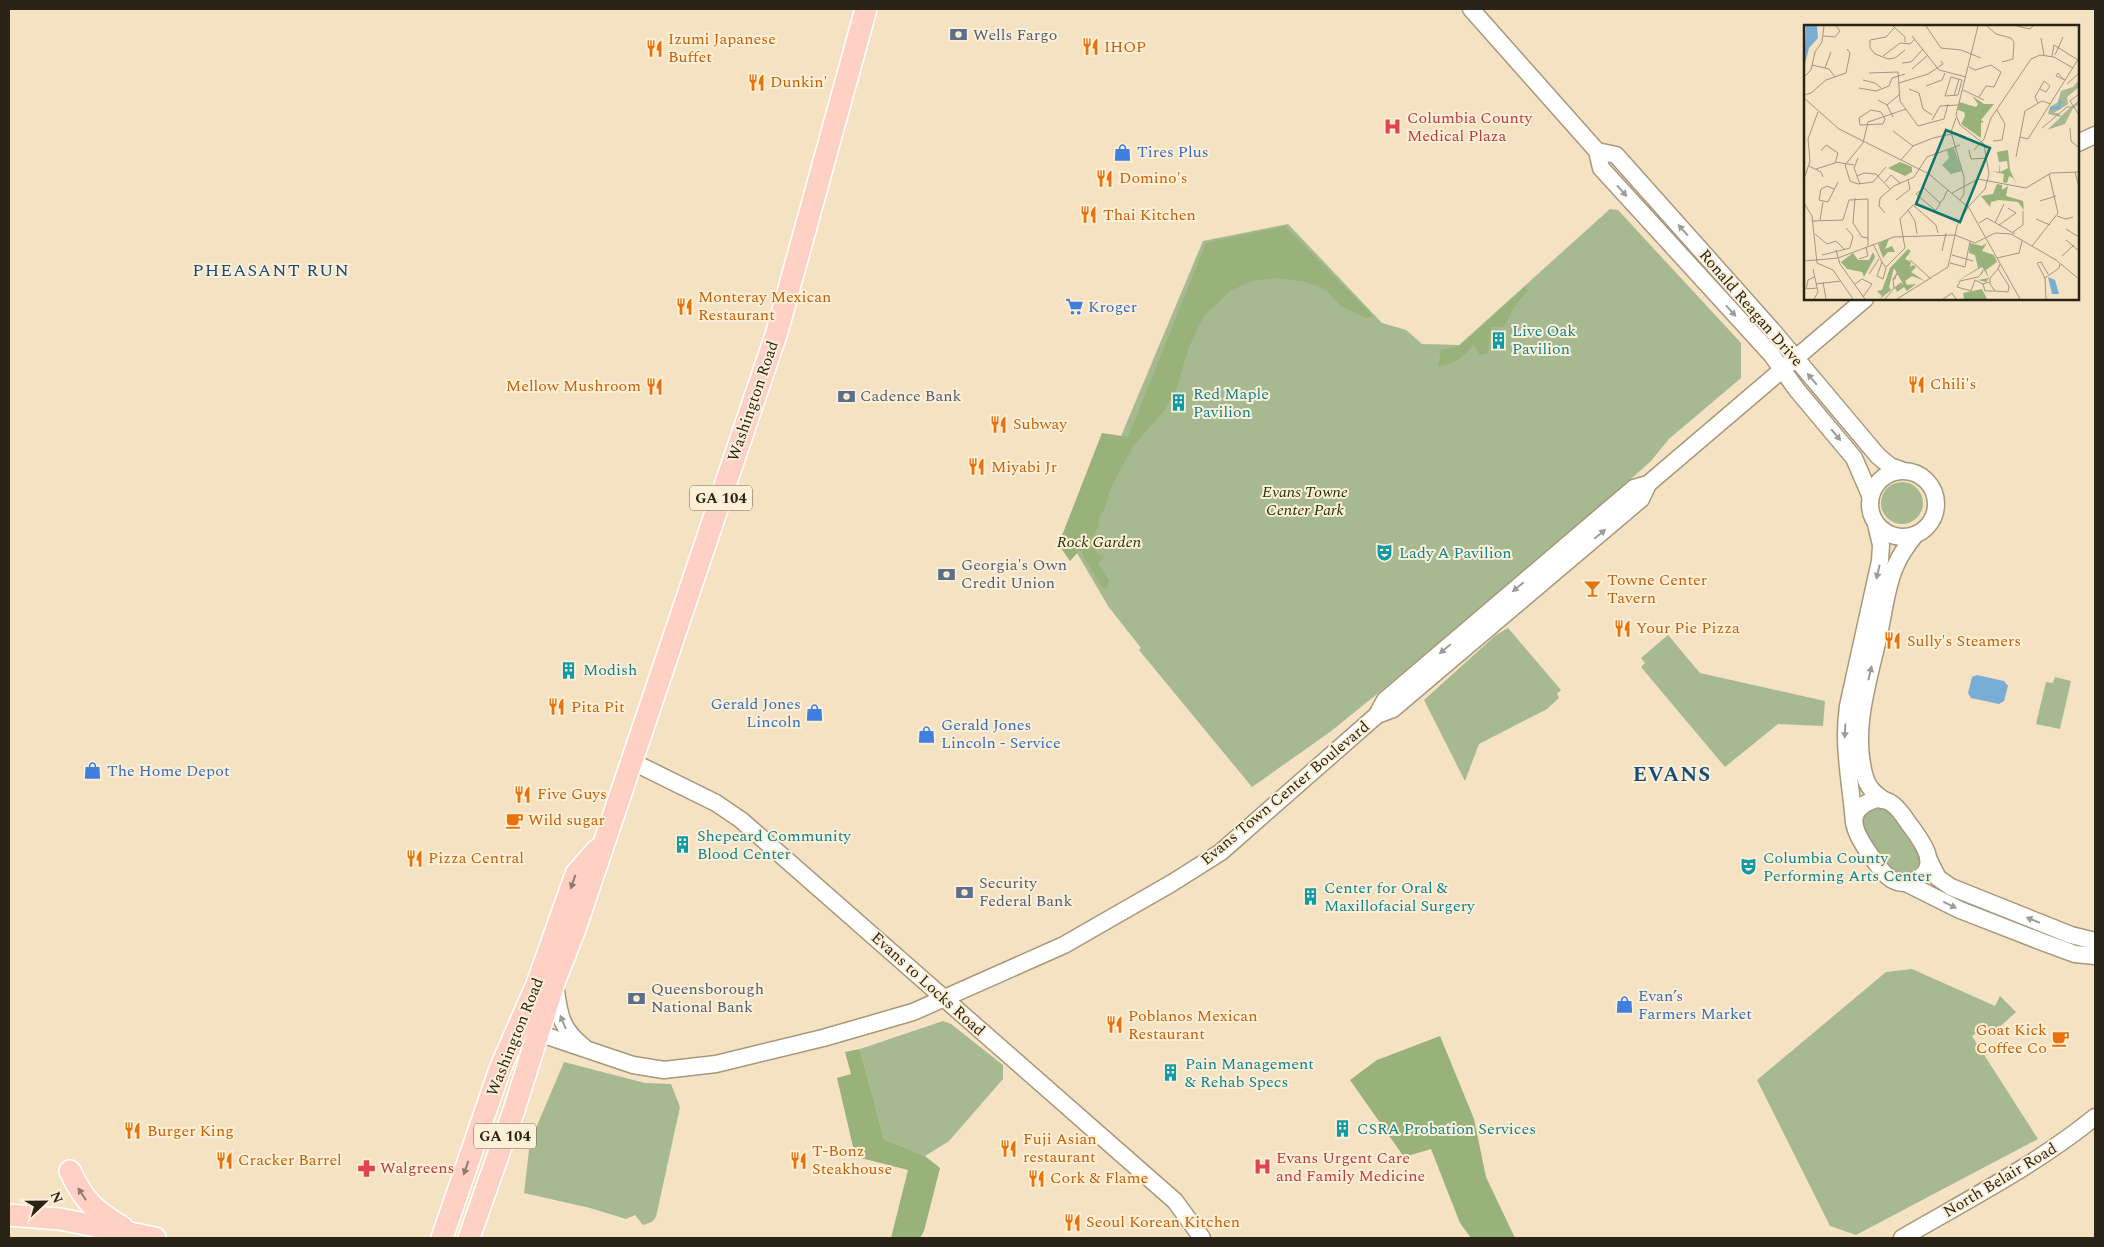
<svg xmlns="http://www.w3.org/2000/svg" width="2104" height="1247" viewBox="0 0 2104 1247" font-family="Spectral,serif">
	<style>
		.green { fill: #a6b991 }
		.forest { fill: #98b27a }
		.water { fill: #7aadd6 }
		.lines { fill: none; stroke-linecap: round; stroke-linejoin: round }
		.minor-casing { stroke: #a8987a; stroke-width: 19 }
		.major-casing { stroke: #fff; stroke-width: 24 }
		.minor { stroke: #fff; stroke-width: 16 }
		.major { stroke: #ffd1c4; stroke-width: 21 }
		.oneway { fill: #9f9c97 }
		.oneway2 { fill: #947a6e }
		.labels { text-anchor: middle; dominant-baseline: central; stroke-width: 4; stroke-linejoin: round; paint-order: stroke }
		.shield { fill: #fef0d7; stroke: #6a6151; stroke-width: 1 }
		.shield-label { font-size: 15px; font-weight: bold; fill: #2a2418 }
		.service-label { font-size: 16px; fill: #4e5e75; stroke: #fef0d7; text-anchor: start }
		.food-label { font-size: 16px; fill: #c56008; stroke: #fef0d7; text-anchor: start }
		.health-label { font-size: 16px; fill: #be3a42; stroke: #fef0d7; text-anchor: start }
		.shop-label { font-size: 16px; fill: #366cbe; stroke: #fef0d7; text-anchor: start }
		.street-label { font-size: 16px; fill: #2a2418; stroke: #fef0d7 }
		.culture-label { font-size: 16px; fill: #0d838f; stroke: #fef0d7; text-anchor: start }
		.park-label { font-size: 16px; font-style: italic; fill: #1f2f05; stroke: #fef0d7 }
		.neighbourhood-label { font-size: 18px; letter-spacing: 1px; fill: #164d7f; stroke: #fef0d7 }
		.district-label { font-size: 21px; font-weight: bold; letter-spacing: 1px; fill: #164d7f; stroke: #fef0d7 }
		.inset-river { fill: none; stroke: #7aadd6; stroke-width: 2.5 }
		.inset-road { fill: none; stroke: #a3967f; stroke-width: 1 }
		.view { fill: #0f766e; fill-opacity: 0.15; stroke: #0f766e; stroke-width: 2.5 }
		.inset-edge { fill: none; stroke: #2a2418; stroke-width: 2.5 }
	</style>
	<rect width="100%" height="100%" fill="#f4e2c3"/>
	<g class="green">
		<path d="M1610,209L1618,210L1741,343V378L1669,439L1651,461L1604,503L1382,690L1330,732L1252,787L1139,650L1141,648L1108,606L1074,548L1203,241L1288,224L1382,323L1406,330L1422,344L1459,345Z"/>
		<circle cx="1902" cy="503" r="21"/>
		<path d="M1508,628L1561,690L1557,694L1559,698L1547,709L1479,744L1465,781L1424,700L1496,635Z"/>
		<path d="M1668,635L1700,673L1825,701L1823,726L1778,724L1725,767L1641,667L1645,663L1641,658Z"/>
		<path d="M2055,677L2071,681L2060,729L2036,724L2046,682L2053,683Z"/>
		<path d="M1875,807L1885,808L1891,812C1900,824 1930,855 1918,869C1916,872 1911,874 1908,876L1892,874L1863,835L1862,814Z"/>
		<path d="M1912,969L1995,1006L2000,996L2016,1012L1992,1034L1981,1030L1972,1036L2038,1139L1856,1235L1830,1226L1757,1080L1886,972Z"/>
		<path d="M943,1021L951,1024L1003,1065V1079L949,1141L925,1156L884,1139L860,1049Z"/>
		<path d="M564,1062L645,1083L671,1084L680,1107L656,1217L652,1222L643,1225L635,1215L626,1219L590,1208L524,1193L530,1142Z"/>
	</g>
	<g class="forest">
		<path d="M1285,226L1373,316L1366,318L1341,306L1326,290L1306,282L1276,278L1252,281L1230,291L1205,315L1200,324L1189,347L1176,390L1164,411L1133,446L1111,488L1104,510L1099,518V525L1090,542L1097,553L1101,556L1105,554L1098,564L1109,580L1108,586L1103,589L1080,550L1070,561L1061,548V538L1102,433L1128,437L1206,243Z"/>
		<path d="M1525,287L1528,291L1514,307L1504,327H1491L1488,353L1480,355L1474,345C1464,356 1453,366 1438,366L1441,350L1460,346Z"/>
		<path d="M1440,1036L1474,1119L1486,1177L1515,1238H1471L1460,1223L1431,1149L1404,1157L1350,1080L1377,1060Z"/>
		<path d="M860,1049L884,1139L925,1156L940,1168L924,1231L920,1238H891L908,1170L857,1157L854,1151L837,1078L851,1074L845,1052Z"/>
	</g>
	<path class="water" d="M1977,675L2004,681L2008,686L2004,701L1999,704L1971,698L1968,693L1972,677Z"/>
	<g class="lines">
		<defs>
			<g id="minor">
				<path d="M1471,9L1597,151L1601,168L1771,354L1797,390L1854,458L1870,495"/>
				<path d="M2078,143L2095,135"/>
				<path d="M1597,151L1616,155L1772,330L1878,456L1890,466L1901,470"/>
				<circle cx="1903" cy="504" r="33"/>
				<path d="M1377,715L1385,700L1634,488L1648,484L1865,299"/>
				<path d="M631,761L716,803L741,820L1175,1201L1202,1238"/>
				<path d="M1877,799C1882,800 1887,800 1891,803C1899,808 1904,817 1909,824C1921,840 1944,868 1913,881C1906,884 1898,883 1891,879C1883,874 1877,864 1871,856C1856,835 1840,810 1877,799Z"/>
				<path d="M1884,800C1875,794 1868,788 1865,777C1851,731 1869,680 1879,634C1884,612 1886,588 1895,567C1900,555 1907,545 1915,535"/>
				<path d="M1854,823C1851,783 1842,746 1848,706L1880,561L1881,545L1876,524"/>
				<path d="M1928,858L1938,878L1951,887L2071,935L2095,941"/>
				<path d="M1906,883L1960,910L2045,943L2075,954L2095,956"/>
				<path d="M555,983C559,1012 559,1028 584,1047"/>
				<path d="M538,1033L633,1065L664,1070L716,1064L823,1038L913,1012L1064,945L1172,883L1221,852L1377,715L1393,709L1641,499L1648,484"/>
				<path d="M1902,1238C1967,1200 2036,1165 2095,1117"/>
			</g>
			<g id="major">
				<path d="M70,1171C84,1201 94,1210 122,1227"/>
				<path d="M9,1215L60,1219L155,1238"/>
				<path d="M442,1238L500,1069L537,984L576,874L597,850"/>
				<path d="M469,1238L514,1110L555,980L575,929L777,332L866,9"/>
			</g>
		</defs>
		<use href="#minor" class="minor-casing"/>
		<use href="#major" class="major-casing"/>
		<use href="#minor" class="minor"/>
		<use href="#major" class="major"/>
	</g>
	<defs><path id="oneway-solid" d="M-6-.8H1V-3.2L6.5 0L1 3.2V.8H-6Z" transform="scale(1.25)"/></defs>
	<g class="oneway">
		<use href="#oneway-solid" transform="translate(1622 191) rotate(48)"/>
		<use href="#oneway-solid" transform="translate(1683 230) rotate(-132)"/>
		<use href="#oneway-solid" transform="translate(1731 311) rotate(48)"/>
		<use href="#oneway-solid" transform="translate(1812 379) rotate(-130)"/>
		<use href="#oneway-solid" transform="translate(1836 435) rotate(50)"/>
		<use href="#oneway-solid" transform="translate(1600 534) rotate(-40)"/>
		<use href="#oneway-solid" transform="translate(1878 572) rotate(103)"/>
		<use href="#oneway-solid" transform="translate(1518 587) rotate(140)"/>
		<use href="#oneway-solid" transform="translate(1445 649) rotate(140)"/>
		<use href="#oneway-solid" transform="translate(1870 673) rotate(-77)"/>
		<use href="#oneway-solid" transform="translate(1845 731) rotate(93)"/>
		<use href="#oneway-solid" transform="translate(1950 905) rotate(26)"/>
		<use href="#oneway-solid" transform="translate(2033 920) rotate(-158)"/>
		<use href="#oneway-solid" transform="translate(563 1022) rotate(-112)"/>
	</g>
	<g class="oneway2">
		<use href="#oneway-solid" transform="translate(573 882) rotate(109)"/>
		<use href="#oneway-solid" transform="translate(466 1168) rotate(109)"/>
		<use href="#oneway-solid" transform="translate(82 1194) rotate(-123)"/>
	</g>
	<defs>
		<symbol id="bank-bare" viewBox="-9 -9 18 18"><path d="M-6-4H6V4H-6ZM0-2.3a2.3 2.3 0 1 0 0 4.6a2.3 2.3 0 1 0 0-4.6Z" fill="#5c6f8a" stroke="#fef0d7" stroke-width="2.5" paint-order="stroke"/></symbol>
		<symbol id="restaurant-bare" viewBox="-9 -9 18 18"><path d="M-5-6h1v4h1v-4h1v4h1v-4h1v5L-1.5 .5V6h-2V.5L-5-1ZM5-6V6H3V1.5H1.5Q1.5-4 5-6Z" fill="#e8710a" stroke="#fef0d7" stroke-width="2.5" paint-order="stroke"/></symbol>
		<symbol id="hospital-bare" viewBox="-9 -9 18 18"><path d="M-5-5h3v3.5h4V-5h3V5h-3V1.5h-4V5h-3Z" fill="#e0444e" stroke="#fef0d7" stroke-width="2.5" paint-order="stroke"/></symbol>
		<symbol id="shop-bare" viewBox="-9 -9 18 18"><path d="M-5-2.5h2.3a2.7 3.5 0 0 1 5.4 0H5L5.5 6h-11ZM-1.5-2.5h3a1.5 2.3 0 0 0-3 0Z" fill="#3f7fe0" stroke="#fef0d7" stroke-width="2.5" paint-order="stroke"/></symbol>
		<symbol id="supermarket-bare" viewBox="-9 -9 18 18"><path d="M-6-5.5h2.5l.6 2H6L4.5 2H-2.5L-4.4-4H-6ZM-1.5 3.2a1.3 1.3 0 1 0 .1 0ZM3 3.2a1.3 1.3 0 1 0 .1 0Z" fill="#3f7fe0" stroke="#fef0d7" stroke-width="2.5" paint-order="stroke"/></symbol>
		<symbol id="building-bare" viewBox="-9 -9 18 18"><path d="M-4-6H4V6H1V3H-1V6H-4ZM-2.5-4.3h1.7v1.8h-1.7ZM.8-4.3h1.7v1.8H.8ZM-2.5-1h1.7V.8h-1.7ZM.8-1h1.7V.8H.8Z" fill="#0f9aa8" stroke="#fef0d7" stroke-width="2.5" paint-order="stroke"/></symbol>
		<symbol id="theatre-bare" viewBox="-9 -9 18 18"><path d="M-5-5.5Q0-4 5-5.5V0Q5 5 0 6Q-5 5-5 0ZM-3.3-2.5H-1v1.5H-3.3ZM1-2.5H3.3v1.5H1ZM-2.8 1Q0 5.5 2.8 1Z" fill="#0f9aa8" stroke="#fef0d7" stroke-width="2.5" paint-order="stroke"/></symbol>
		<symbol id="bar-bare" viewBox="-9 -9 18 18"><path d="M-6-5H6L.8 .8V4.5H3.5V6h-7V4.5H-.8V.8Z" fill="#e8710a" stroke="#fef0d7" stroke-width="2.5" paint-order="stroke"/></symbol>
		<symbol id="cafe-bare" viewBox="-9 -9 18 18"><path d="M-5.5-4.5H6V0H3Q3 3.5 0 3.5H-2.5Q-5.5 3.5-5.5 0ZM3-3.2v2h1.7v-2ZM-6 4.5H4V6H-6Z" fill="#e8710a" stroke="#fef0d7" stroke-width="2.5" paint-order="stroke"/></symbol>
		<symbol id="pharmacy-bare" viewBox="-9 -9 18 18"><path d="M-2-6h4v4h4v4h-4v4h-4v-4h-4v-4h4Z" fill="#e0444e" stroke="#fef0d7" stroke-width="2.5" paint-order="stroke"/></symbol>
	</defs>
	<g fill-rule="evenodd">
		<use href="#bank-bare" x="946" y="22" width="25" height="25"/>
		<use href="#restaurant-bare" x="1078" y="34" width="25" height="25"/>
		<use href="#restaurant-bare" x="642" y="36" width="25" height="25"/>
		<use href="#restaurant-bare" x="744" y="70" width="25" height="25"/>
		<use href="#hospital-bare" x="1380" y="114" width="25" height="25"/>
		<use href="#shop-bare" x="1110" y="140" width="25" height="25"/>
		<use href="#restaurant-bare" x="1092" y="166" width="25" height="25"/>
		<use href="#restaurant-bare" x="1076" y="202" width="25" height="25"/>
		<use href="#restaurant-bare" x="672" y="294" width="25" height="25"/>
		<use href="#supermarket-bare" x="1062" y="294" width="25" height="25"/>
		<use href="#building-bare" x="1486" y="328" width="25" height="25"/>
		<use href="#restaurant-bare" x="1904" y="372" width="25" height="25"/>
		<use href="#restaurant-bare" x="642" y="374" width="25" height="25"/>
		<use href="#bank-bare" x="834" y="384" width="25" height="25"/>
		<use href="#building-bare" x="1166" y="390" width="25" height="25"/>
		<use href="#restaurant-bare" x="986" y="412" width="25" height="25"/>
		<use href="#restaurant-bare" x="964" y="454" width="25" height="25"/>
		<use href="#theatre-bare" x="1372" y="540" width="25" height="25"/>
		<use href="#bank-bare" x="934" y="562" width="25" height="25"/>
		<use href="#bar-bare" x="1580" y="576" width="25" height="25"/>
		<use href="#restaurant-bare" x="1610" y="616" width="25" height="25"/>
		<use href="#restaurant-bare" x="1880" y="628" width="25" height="25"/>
		<use href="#building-bare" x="556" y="658" width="25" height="25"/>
		<use href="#restaurant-bare" x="544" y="694" width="25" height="25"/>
		<use href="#shop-bare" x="802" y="700" width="25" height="25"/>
		<use href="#shop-bare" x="914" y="722" width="25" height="25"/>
		<use href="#shop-bare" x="80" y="758" width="25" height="25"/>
		<use href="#restaurant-bare" x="510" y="782" width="25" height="25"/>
		<use href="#cafe-bare" x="502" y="808" width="25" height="25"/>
		<use href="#building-bare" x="670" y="832" width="25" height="25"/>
		<use href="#restaurant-bare" x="402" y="846" width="25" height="25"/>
		<use href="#theatre-bare" x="1736" y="854" width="25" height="25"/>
		<use href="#bank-bare" x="952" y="880" width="25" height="25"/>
		<use href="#building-bare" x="1298" y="884" width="25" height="25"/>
		<use href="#bank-bare" x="624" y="986" width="25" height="25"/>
		<use href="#shop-bare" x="1612" y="992" width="25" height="25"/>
		<use href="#restaurant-bare" x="1102" y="1012" width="25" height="25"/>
		<use href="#cafe-bare" x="2048" y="1026" width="25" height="25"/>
		<use href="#building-bare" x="1158" y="1060" width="25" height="25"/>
		<use href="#building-bare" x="1330" y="1116" width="25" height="25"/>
		<use href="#restaurant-bare" x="120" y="1118" width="25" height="25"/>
		<use href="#restaurant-bare" x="996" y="1136" width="25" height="25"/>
		<use href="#restaurant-bare" x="212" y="1148" width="25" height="25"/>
		<use href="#restaurant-bare" x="786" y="1148" width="25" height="25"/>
		<use href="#hospital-bare" x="1250" y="1154" width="25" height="25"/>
		<use href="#pharmacy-bare" x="354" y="1156" width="25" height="25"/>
		<use href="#restaurant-bare" x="1024" y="1166" width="25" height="25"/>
		<use href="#restaurant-bare" x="1060" y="1210" width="25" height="25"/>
	</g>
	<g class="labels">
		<g class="shield">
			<rect x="690" y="485.5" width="62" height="25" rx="4"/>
			<rect x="474" y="1123.5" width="62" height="25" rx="4"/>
		</g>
		<g class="shield-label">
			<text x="721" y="498">GA 104</text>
			<text x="505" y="1136">GA 104</text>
		</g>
		<g class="service-label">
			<text x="973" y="35">Wells Fargo</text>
			<text x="860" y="396">Cadence Bank</text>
			<text x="961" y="565">Georgia's Own<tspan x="961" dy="18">Credit Union</tspan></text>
			<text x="979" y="883">Security<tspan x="979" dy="18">Federal Bank</tspan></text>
			<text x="651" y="989">Queensborough<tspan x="651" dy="18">National Bank</tspan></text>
		</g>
		<g class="food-label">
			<text x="668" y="39">Izumi Japanese<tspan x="668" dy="18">Buffet</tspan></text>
			<text x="1104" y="47">IHOP</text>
			<text x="770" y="82">Dunkin'</text>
			<text x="1119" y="178">Domino's</text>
			<text x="1103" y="215">Thai Kitchen</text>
			<text x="698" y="297">Monteray Mexican<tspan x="698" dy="18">Restaurant</tspan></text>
			<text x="1930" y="384">Chili's</text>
			<text x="641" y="386" text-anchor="end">Mellow Mushroom</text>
			<text x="1013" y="424">Subway</text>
			<text x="991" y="467">Miyabi Jr</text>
			<text x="1607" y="580">Towne Center<tspan x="1607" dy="18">Tavern</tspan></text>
			<text x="1636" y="628">Your Pie Pizza</text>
			<text x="1907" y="641">Sully's Steamers</text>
			<text x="571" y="707">Pita Pit</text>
			<text x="537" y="794">Five Guys</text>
			<text x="528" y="820">Wild sugar</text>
			<text x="428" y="858">Pizza Central</text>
			<text x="1128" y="1016">Poblanos Mexican<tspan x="1128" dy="18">Restaurant</tspan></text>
			<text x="2047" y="1030" text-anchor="end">Goat Kick<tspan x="2047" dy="18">Coffee Co</tspan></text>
			<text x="147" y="1131">Burger King</text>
			<text x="1023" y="1139">Fuji Asian<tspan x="1023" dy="18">restaurant</tspan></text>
			<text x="812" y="1151">T-Bonz<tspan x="812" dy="18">Steakhouse</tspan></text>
			<text x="238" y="1160">Cracker Barrel</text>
			<text x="1050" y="1178">Cork &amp; Flame</text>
			<text x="1086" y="1222">Seoul Korean Kitchen</text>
		</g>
		<g class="health-label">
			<text x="1407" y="118">Columbia County<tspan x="1407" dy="18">Medical Plaza</tspan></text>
			<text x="1276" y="1158">Evans Urgent Care<tspan x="1276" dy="18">and Family Medicine</tspan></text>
			<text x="380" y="1168">Walgreens</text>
		</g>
		<g class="shop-label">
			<text x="1137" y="152">Tires Plus</text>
			<text x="1088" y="307">Kroger</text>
			<text x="801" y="704" text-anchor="end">Gerald Jones<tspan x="801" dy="18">Lincoln</tspan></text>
			<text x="941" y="725">Gerald Jones<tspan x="941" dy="18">Lincoln - Service</tspan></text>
			<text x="107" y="771">The Home Depot</text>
			<text x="1638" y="996">Evan’s<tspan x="1638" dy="18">Farmers Market</tspan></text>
		</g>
		<g class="street-label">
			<text transform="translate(1751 308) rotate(49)">Ronald Reagan Drive</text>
			<text transform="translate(753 401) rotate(-71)">Washington Road</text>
			<text transform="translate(1285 793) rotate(-40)">Evans Town Center Boulevard</text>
			<text transform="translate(928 984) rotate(42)">Evans to Locks Road</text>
			<text transform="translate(515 1037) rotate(-68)">Washington Road</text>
			<text transform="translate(2000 1180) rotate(-31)">North Belair Road</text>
		</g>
		<g class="culture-label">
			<text x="1512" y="331">Live Oak<tspan x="1512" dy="18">Pavilion</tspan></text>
			<text x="1193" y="394">Red Maple<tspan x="1193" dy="18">Pavilion</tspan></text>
			<text x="1399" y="553">Lady A Pavilion</text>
			<text x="583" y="670">Modish</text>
			<text x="697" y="836">Shepeard Community<tspan x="697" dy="18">Blood Center</tspan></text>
			<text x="1763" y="858">Columbia County<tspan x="1763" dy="18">Performing Arts Center</tspan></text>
			<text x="1324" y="888">Center for Oral &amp;<tspan x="1324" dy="18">Maxillofacial Surgery</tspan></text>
			<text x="1185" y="1064">Pain Management<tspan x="1185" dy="18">&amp; Rehab Specs</tspan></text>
			<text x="1357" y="1129">CSRA Probation Services</text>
		</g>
		<g class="park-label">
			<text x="1305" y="492">Evans Towne<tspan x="1305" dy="18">Center Park</tspan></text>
			<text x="1099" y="542">Rock Garden</text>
		</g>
		<g class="neighbourhood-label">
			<text x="271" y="270">PHEASANT RUN</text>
		</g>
		<g class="district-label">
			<text x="1672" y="775">EVANS</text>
		</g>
	</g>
	<g transform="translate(1804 25)">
		<rect width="275" height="275" fill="#f4e2c3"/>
		<path d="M275,55V62L263,72L264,79L250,88H254L257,91L275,75V79L269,83L261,99L243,105L257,92L244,89L246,82L254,77L257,66L269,62ZM150,123L158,146L147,149L138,140L145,133L143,125Z" fill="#a6b991"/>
		<path d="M168,71L180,79H190L177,95L180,97L177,98V113L157,99L161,91L160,87L154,85L155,77L172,82L174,79ZM204,125L206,145L213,160L209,153L205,151L203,158L199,157L200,149L186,146L195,147V138L196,147L204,143L203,136L195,137L193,127ZM96,137L108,142V147L101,151L84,143ZM193,159L198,160V165L204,161L202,171L219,176L220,185L214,177L195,175L187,177L186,182L177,171L189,169ZM85,214L81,224L88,221L91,227H84L79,233L74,219ZM166,218L178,221L183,218L178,226L190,230L193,237L182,245L185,253L182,257L174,255L185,253L178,242L149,259L174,243L171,230L165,228ZM104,224L107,226L101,234L107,237L106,242L109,240L112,242L107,247L121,256L108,251L101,256L103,260L112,259L103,266L100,262L93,267L91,263L99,259L90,243L85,262L87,265L76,274L78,271L73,266L78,265L86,243ZM69,227L71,232L60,252L58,247L43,244L37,237L49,228L54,235H65ZM178,264L183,274H160L159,268Z" fill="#98b27a"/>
		<path d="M2,1H13L14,13L5,23L0,43ZM244,252L251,255L255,269H248Z" fill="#7aadd6"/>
		<path class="inset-river" d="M246,83H255L256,75"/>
		<path class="inset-road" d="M89,1L101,12V17M122,1L137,23L157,25L177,33M183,1L192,9L207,13L210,17L209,34L198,37M213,1L226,4L229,1M19,11L31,12L36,6L32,1M108,11L135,45L162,52M237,13L240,30M66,15V23L71,29L84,34L91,33L101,25M66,15L82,12L90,3M251,30L259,12M79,31L96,18L106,19L111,14M248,31L250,20L274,35M98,38L107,37L119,24M8,40L25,44L31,52M165,42L171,45L187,40L197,47L190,62L182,61L175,72M21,43L27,27M108,44L124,30M65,48L94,47L96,76L114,101M0,52L7,45L11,27L18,17L20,1M147,52L158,55L154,70L141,71ZM59,55L71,58L77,63M260,55L254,48L252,51L261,55M95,58L124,49L139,39L137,36M263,59L275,48M122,61L138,55L141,48M55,63L72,66L85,61L88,53L101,49M105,64L115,68L119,84L128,90M236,64L242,67L246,61L240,56M159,65L180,75M275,69L266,76L275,90M0,70L7,68L22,55L42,48L46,28L43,24M150,71L155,54M0,73L35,104L125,149L165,183L216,274M74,75L83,80L89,92M234,78L231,72L240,56M83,80L96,69M67,85L77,87L81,94L79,99L56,100L55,93ZM152,93L147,107L160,152V169L156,175M128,95L136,81L154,80M114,101L140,94L144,79M238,103L263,82H271M266,103L267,116L275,123M89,106L109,121M216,112L224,114L275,33M189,116L198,115L201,99L193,85M165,125L167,134L183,133M170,125L180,114L187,93L227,34L236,30L250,32L269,43M212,132L221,86L238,76L247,79M54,133L50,143L56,159M97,135L109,121L129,113L152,108L162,112M31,137L50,140M5,141L17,147L19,152M82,142L69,157L54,159L46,156L41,140L59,118L64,97L102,84M12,144L31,138L34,128L22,120L17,126M271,147L275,162M53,151L60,148L72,149L86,164M0,154L6,136L4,114L14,87M81,157L87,150L96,158M30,164L23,161L17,164L15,175L24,177L34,157M148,168L174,154L222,163L247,148L275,147M51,173L49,198L58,212L64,213M92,175L106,164L104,155M236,176L252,171M0,178L8,191L13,238L29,245L49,274M136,178L120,163L112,169L131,185H132L135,181L136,178L140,173L142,168L144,165M164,182L181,164L185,149L180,119L156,100L152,90L174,1M104,185L111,196L113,209M81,188L75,181L76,173L90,161L110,152L123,132L156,120M253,191L262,194L269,192M232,194L246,200M16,195L19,177M8,196L39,195L45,175L64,174V221M175,198L183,193L211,209M191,198L200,179M195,200L212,188L204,183M262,204L275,212M209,207L219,200V186M11,209L23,219L32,216L41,225M151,210L171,218L191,208L207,209L252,235L275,254M262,215L275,226M69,219L78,237L73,251L79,254L82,243L78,237M228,221L254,188L245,149M32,225L36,239L61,274M138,226L142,208M18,230L46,223L49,211L42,203M148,230L169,236M258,231L270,220M193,233L215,228L218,216M55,234L64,231L62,222M106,235L127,254M0,236L34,233L90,212L151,210M146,238L161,242L166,216M82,242L101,223L96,194L109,180L132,200L134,208M9,244L14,267L10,274M194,244L186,253V259L191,266L204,267L205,261L194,244L196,239M65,249L75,234M10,252L4,255L2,264L13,263M241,253L233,238L237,237L244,249M171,255L167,266L153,262L156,256L174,252L178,248L179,245L177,249M171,255L179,259L185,257M19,257L22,274M12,259L37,256M51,259L58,254L68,259L59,272M179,259L181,266H191M90,263L98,259L97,258L93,261M81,274L90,263L89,254L93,248L91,254H89M93,274L144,242L153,201L164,182M139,274L148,268L152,274M242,274L241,253L255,243L256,239"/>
		<path class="view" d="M142,105L186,123L156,197L112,179Z"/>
		<rect width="275" height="275" class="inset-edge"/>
	</g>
	<rect width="2104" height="1247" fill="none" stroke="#2a2418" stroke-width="20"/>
	<g transform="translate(45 1202) rotate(68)" stroke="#fef0d7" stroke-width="4" paint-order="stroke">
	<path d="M0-4L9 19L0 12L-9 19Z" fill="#2a2418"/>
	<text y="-8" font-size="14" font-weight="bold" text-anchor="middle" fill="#2a2418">N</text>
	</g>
</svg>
